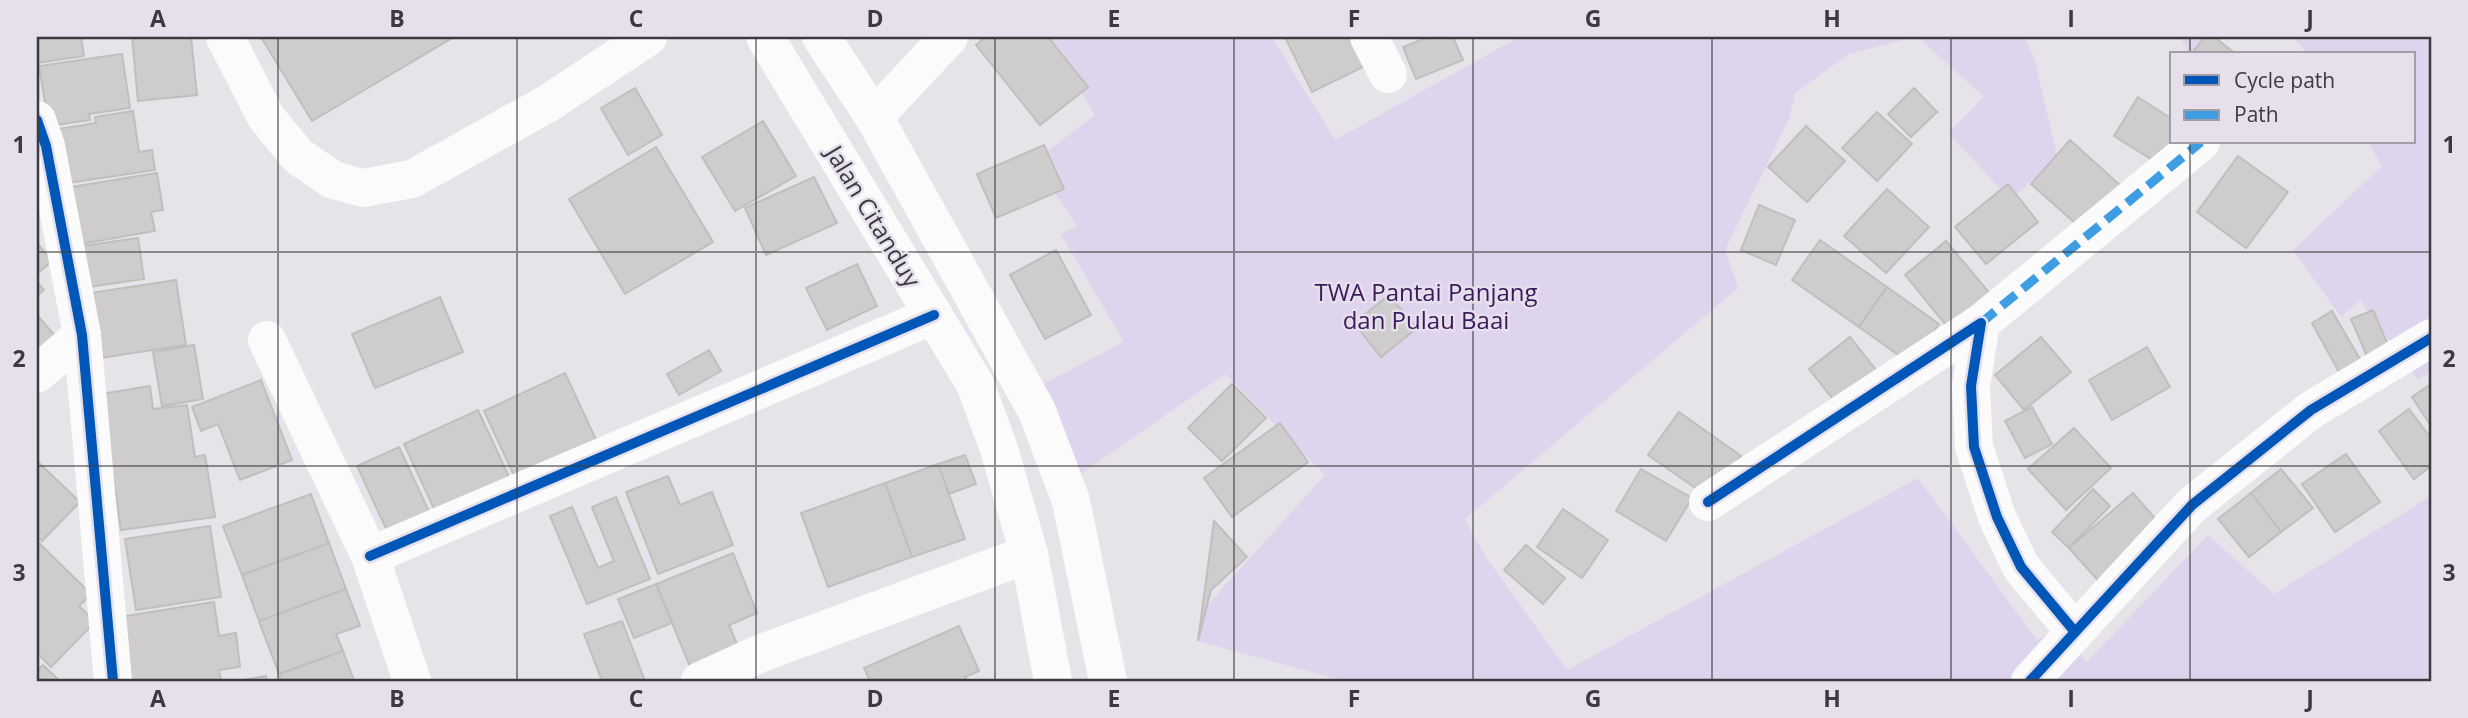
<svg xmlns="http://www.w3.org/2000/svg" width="2468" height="718" viewBox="0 0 2468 718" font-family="'Open Sans',sans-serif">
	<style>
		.green { fill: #dfd4ed }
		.building { fill: #cecccc; stroke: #c0bebe; stroke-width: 2 }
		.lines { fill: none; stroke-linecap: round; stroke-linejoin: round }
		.minor { stroke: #fbfbfc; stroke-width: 38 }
		.major { stroke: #fbfbfc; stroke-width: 38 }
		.quiet { stroke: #3f9ee3; stroke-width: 9; stroke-dasharray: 18 9; stroke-linecap: butt }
		.cycleway-casing { stroke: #e5e0ec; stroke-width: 15 }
		.cycleway { stroke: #0057b8; stroke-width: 10 }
		.grid { fill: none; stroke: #3c3a3e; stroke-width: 2; stroke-opacity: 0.55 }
		.labels { text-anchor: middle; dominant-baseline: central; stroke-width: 5; stroke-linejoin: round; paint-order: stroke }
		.street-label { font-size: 24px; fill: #3c3a3e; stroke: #e5e0ec }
		.park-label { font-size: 24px; fill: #3d195c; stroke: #e5e0ec }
		.neatline { fill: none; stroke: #3c3a3e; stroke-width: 2.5 }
		.grid-label { font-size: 23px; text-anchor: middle; font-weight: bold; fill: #3c3a3e }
	</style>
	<rect width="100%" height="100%" fill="#e6e3e9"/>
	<g class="green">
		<path d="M1048,37H1272L1335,140L1519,37H1914L1849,54L1795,93L1789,119L1725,250L1738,288L1465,519L1485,556L1567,670L1918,478L2037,640L2065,626L2086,663L2208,535L2274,594L2431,496V681H1344L1198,641L1202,611L1325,475L1225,374L1076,477L1041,385L1124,342L1061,234L1077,226L1034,161L1095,115Z"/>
		<path d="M1918,37H2025L2035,61L2057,156L2011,200L1948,133L1984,97Z"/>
		<path d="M2180,37H2219L2197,54H2190Z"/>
		<path d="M2293,37H2431V371L2418,380L2360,300L2341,317L2293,250L2382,166L2368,142H2414V54H2308Z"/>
	</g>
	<g class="building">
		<path d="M37,37H81L84,56L37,63Z"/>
		<path d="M132,37H191L197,95L138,101Z"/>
		<path d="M261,37H454L312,121Z"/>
		<path d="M986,37H1048L1088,87L1040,125L976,45Z"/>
		<path d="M1285,37H1353L1367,65L1312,92Z"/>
		<path d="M1428,37H1453L1463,60L1416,79L1403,47Z"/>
		<path d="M2205,37H2214L2236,54H2191Z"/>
		<path d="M122,54L130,108L89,114L90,120L49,126L39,66Z"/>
		<path d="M635,88L662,135L628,155L601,108Z"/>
		<path d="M1914,88L1937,112L1911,137L1888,114Z"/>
		<path d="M2138,97L2172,119V142L2162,166L2114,136Z"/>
		<path d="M133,111L139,152L152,150L155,170L61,184L52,130L96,123L95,117Z"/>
		<path d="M1877,112L1912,144L1877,181L1842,148Z"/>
		<path d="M763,121L796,176L735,211L702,157Z"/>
		<path d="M1806,126L1845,161L1807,202L1768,167Z"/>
		<path d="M2070,140L2121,186L2082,229L2031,184Z"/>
		<path d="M1044,145L1064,189L996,218L977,174Z"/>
		<path d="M656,147L713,242L625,294L569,199Z"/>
		<path d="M2238,156L2288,192L2246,248L2197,212Z"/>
		<path d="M157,173L163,210L151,212L155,231L69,246L59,189Z"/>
		<path d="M814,177L837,223L766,255L745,208Z"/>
		<path d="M2008,184L2038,222L1986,264L1955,227Z"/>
		<path d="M1887,189L1929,227L1886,273L1844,236Z"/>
		<path d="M1759,205L1795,220L1776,265L1741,250Z"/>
		<path d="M138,238L144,279L75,289L68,248Z"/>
		<path d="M1820,240L1887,287L1859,327L1792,280Z"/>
		<path d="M1946,241L1997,302L1955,336L1905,275Z"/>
		<path d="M37,243L52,261L37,274Z"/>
		<path d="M1056,250L1091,315L1045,339L1010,275Z"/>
		<path d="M857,264L877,306L827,330L806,288Z"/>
		<path d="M176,280L186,345L93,359L84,294Z"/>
		<path d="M37,282L44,290L37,296Z"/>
		<path d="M1887,287L1939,324L1911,364L1859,327Z"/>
		<path d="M1389,295L1417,328L1381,357L1354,323Z"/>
		<path d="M440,297L463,352L375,388L352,334Z"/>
		<path d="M2373,310L2391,352L2369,361L2351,319Z"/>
		<path d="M2332,311L2367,371L2345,383L2312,323Z"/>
		<path d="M37,315L63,345L37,367Z"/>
		<path d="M1850,337L1881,376L1840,408L1809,369Z"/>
		<path d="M2041,337L2071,372L2024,410L1995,375Z"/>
		<path d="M194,345L203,399L162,406L153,352Z"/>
		<path d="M2147,347L2170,387L2112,420L2089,380Z"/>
		<path d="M709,350L721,371L679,395L667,374Z"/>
		<path d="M565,373L598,444L517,482L484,411Z"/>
		<path d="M261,380L292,460L240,480L218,424L201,431L192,407Z"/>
		<path d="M1232,384L1266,418L1222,461L1188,428Z"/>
		<path d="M2431,384V426L2412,397Z"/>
		<path d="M150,386L153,409L187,405L195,457L205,455L215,517L121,530L101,394Z"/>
		<path d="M2032,407L2052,444L2025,458L2005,421Z"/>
		<path d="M2409,409L2431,438V466L2414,479L2379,431Z"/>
		<path d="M478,410L510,479L436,513L404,444Z"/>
		<path d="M1679,412L1741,456L1710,498L1648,455Z"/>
		<path d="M1280,423L1308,462L1232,517L1204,478Z"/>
		<path d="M2074,428L2111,468L2066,510L2028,469Z"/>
		<path d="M399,447L432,518L390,537L357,466Z"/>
		<path d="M2346,454L2380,502L2335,532L2302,484Z"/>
		<path d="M965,455L976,484L949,494L938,464Z"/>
		<path d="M37,461L80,502L42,541L37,536Z"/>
		<path d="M938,464L965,539L912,557L885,483Z"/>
		<path d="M1641,469L1692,498L1666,541L1616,511Z"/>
		<path d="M2281,469L2313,508L2281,532L2251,493Z"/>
		<path d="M668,476L680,505L712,492L733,545L658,574L626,492Z"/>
		<path d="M885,483L912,557L828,587L801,513Z"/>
		<path d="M2093,489L2110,506L2069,548L2052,532Z"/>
		<path d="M2133,493L2166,531L2103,586L2069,548Z"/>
		<path d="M2251,493L2281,532L2249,557L2218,519Z"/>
		<path d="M311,494L329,543L242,575L223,526Z"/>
		<path d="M616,497L650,579L587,604L550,516L572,507L598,568L614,561L592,507Z"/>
		<path d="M1563,509L1608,540L1582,578L1537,547Z"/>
		<path d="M1214,521L1247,557L1211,590L1198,641Z"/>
		<path d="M210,526L221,597L136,610L125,539Z"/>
		<path d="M37,541L91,594L79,606L95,622L51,667L39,655L37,657Z"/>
		<path d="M329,543L346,589L259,621L242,575Z"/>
		<path d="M1526,545L1565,578L1543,604L1504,570Z"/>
		<path d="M733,553L757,613L729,625L739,649L691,669L656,584Z"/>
		<path d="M656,584L672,623L634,638L618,599Z"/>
		<path d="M346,589L360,626L336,634L343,651L279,674L259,621Z"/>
		<path d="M214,602L219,636L236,633L240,667L219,670L221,681H128L119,617Z"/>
		<path d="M622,621L645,681H602L584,634Z"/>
		<path d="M959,626L979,671L965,677L967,681H870L864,668Z"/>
		<path d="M343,651L354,681H281L279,674Z"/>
		<path d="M43,665L60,681H37V671Z"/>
		<path d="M266,676L267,681H237Z"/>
	</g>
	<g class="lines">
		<g class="minor">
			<path d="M225,37L266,117L298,156L333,180L363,188L412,179L547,104L648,37"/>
			<path d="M1369,37L1388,74"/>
			<path d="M874,117L949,37"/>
			<path d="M37,120L46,146L82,335L113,681"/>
			<path d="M1981,323L2201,142"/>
			<path d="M267,340L370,556L412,681"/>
			<path d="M37,374L82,335"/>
			<path d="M1708,502L1981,323L1971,386L1974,447L1997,517L2021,567L2075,632"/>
			<path d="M370,556L934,315"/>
			<path d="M700,681L759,654L1029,554"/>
			<path d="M2030,681L2192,505L2311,410L2431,338"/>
		</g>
		<g class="major">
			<path d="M765,37L975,384L999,449L1029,554L1053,681"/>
			<path d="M821,37L874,117L1037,411L1071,501L1108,681"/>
		</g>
		<path class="quiet" d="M1981,323L2201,142"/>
		<defs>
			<g id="cycleway">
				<path d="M37,120L46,146L82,335L113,681"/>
				<path d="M1708,502L1981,323L1971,386L1974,447L1997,517L2021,567L2075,632"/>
				<path d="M370,556L934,315"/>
				<path d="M2030,681L2192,505L2311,410L2431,338"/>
			</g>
		</defs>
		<use href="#cycleway" class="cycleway-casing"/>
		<use href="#cycleway" class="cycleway"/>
	</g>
	<path class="grid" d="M278,37V681M517,37V681M756,37V681M995,37V681M1234,37V681M1473,37V681M1712,37V681M1951,37V681M2190,37V54M2190,142V681M37,252H2431M37,466H2431"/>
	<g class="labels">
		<g class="street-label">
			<text transform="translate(874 216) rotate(59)">Jalan Citanduy</text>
		</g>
		<g class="park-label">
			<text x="1426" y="291">TWA Pantai Panjang<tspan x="1426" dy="28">dan Pulau Baai</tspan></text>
		</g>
	</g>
	<rect width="2468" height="718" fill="none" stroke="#e5e0ec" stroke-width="77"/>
	<rect x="2170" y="52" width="245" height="91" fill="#e5e0ec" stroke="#a19ea6" stroke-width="2"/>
	<rect x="2184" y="75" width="35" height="10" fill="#0057b8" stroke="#a19ea6" stroke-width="2"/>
	<text x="2234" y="88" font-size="21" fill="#3c3a3e">Cycle path</text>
	<rect x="2184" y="110" width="35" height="10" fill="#3f9ee3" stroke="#a19ea6" stroke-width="2"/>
	<text x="2234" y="122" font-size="21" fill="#3c3a3e">Path</text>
	<rect x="38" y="38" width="2392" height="642" class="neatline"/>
	<g class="grid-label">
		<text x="158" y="27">A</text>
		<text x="397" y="27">B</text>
		<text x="636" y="27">C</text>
		<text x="875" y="27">D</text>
		<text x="1114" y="27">E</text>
		<text x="1354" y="27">F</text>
		<text x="1593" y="27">G</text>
		<text x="1832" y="27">H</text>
		<text x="2071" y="27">I</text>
		<text x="2310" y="27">J</text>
		<text x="19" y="153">1</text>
		<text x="2449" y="153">1</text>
		<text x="19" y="367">2</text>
		<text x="2449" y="367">2</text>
		<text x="19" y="581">3</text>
		<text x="2449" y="581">3</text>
		<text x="158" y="707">A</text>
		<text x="397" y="707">B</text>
		<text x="636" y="707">C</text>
		<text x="875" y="707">D</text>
		<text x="1114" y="707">E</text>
		<text x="1354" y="707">F</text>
		<text x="1593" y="707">G</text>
		<text x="1832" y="707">H</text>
		<text x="2071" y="707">I</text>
		<text x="2310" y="707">J</text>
	</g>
</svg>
